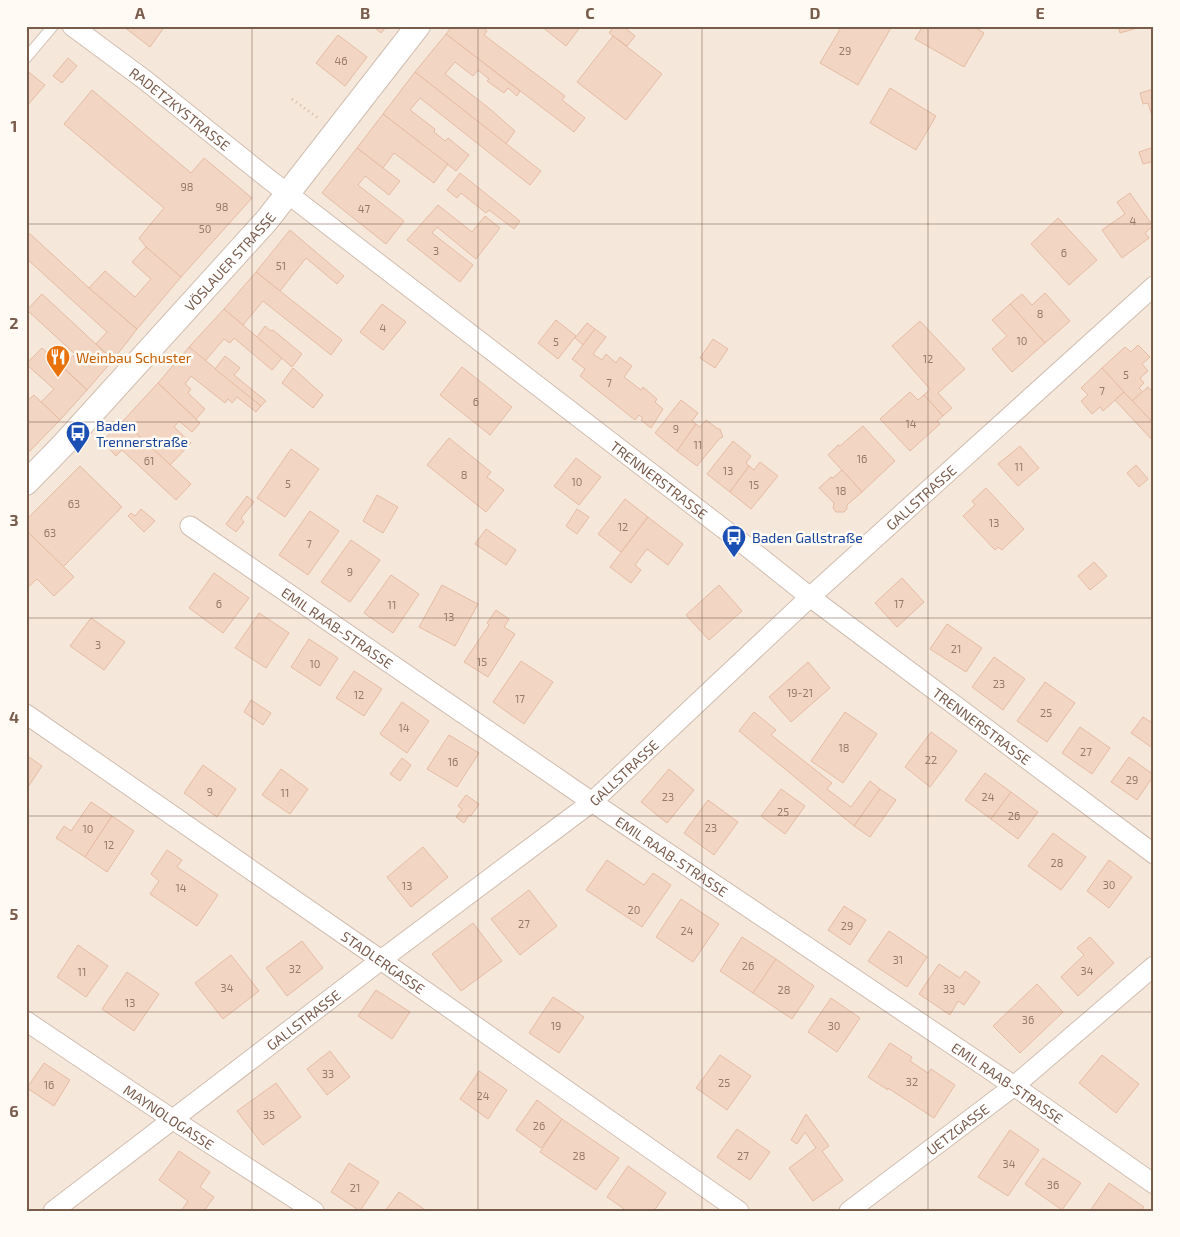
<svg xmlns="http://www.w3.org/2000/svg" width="1180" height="1237" viewBox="0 0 1180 1237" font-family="'Exo 2',sans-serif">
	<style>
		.residential { fill: #f5e8da }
		.building { fill: #f3d5c3; stroke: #e6bba3 }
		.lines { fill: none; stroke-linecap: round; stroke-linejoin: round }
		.service-casing { stroke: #d1beb0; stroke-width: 12 }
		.minor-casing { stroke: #d1beb0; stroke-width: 21 }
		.tertiary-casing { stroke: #d1beb0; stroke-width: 26 }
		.path { stroke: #d9b8a5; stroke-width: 3; stroke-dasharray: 1 4; stroke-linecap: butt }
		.service { stroke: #fff; stroke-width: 10 }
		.minor { stroke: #fff; stroke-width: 19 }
		.tertiary { stroke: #fff; stroke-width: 24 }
		.grid { fill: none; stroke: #7a5c4d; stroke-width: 1; stroke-opacity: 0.55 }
		.labels { text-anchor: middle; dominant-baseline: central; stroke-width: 5; stroke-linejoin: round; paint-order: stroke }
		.number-label { font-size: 11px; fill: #987a6a }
		.street-label { font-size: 14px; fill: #7a5c4d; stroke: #fffaf3 }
		.food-label { font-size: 14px; fill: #c56008; stroke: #fffaf3; text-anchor: start }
		.transit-label { font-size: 14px; fill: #164399; stroke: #fffaf3; text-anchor: start }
		.neatline { fill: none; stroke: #7a5c4d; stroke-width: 2 }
		.grid-label { font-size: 16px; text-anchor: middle; font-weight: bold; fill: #7a5c4d }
	</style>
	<rect width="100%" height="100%" fill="#fdf6ec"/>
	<rect class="residential" x="26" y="26" width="1128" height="1185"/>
	<g class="building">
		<path d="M123,26H165L150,47Z"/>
		<path d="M373,26H387L381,33Z"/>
		<path d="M452,26H481L487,31L484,35L565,96L562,100L585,118L574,132L446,34Z"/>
		<path d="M541,26H581L566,46Z"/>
		<path d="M614,26H623L635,36L627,46L609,33Z"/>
		<path d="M842,26H892L858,85L820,63Z"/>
		<path d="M923,26H973L984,33L964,67L915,39Z"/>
		<path d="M1118,26H1144L1120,33Z"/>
		<path d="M446,34L520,91L517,96L508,88L504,93L487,81L489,79L478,70L473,76L455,62L445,74L490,109L515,131L506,144L415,72Z"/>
		<path d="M338,35L367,57L345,86L316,63Z"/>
		<path d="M613,36L662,74L626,120L577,82Z"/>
		<path d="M68,58L77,66L62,83L53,76Z"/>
		<path d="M26,70L45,85L26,107Z"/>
		<path d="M415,72L541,171L530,185L420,98L410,110L435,129L434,132L445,141L448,138L469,155L456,171L383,114Z"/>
		<path d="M890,88L936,116L916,150L870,123Z"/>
		<path d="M1154,89V122L1148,103L1143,104L1140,93Z"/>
		<path d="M92,90L191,173L204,158L252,198L181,277L146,247L139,238L164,208L64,124Z"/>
		<path d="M383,114L448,164L434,183L394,153L383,168L357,148Z"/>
		<path d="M1154,147V161L1143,164L1139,152Z"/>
		<path d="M357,148L400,181L389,195L365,176L358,185L404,221L386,244L322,193Z"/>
		<path d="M460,173L520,221L514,229L489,210L486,213L461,193L457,198L447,190Z"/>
		<path d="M1130,193L1153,226L1145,233L1149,238L1122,258L1102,230L1125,214L1117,202Z"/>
		<path d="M438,205L472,232L485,216L500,228L476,259L437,227L432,233L473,265L460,282L407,240Z"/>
		<path d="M1058,218L1097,260L1069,285L1031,244Z"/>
		<path d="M290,230L344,276L337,284L306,258L280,291L256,272Z"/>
		<path d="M29,233L89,288L137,329L113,360L96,344L107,332L26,258V236Z"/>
		<path d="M146,247L181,277L137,329L89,288L105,271L135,297L151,279L132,262Z"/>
		<path d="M256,272L342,340L331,355L263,301L243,325L224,309Z"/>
		<path d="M1045,293L1070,321L1045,343L1010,304L1022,294L1032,305Z"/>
		<path d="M42,294L113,360L87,390L63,367L75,354L27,310Z"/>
		<path d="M382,304L406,322L383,350L360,332Z"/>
		<path d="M1010,304L1045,343L1012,372L992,349L1007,336L992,320Z"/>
		<path d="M224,309L282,358L272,370L234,338L230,343L224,339L205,361L189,347Z"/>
		<path d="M556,320L576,336L558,359L538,343Z"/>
		<path d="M920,321L965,369L938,393L952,408L943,416L924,395L930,389L892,346Z"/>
		<path d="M587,323L595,329L583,345L575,338Z"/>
		<path d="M265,326L271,331L273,330L302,354L292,367L257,337Z"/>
		<path d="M595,329L606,337L593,354L602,360L606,354L616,363L620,357L632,366L624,377L641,390L643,387L657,399L655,402L663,409L651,428L641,420L643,418L639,415L635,420L580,376L585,369L572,359Z"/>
		<path d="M713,339L728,349L715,368L700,358Z"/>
		<path d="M1138,345L1150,357L1142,364L1148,371L1140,378L1144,383L1139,388L1143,392L1132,401L1102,368L1125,347L1131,352Z"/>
		<path d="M189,347L261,406L256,412L237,397L232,403L228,399L225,403L191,376L185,384L191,389L188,393L205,409L196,419L158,383Z"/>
		<path d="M42,348L87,390L60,420L41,402L54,389L26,364Z"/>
		<path d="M225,356L240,368L234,375L266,401L261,406L215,369Z"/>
		<path d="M462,367L512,407L490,435L440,395Z"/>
		<path d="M293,368L323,395L313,408L282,383Z"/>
		<path d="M1102,368L1124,392L1103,411L1100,407L1092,414L1081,401L1088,395L1081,388Z"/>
		<path d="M158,383L200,423L192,432L179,421L174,427L191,443L170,465L123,421Z"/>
		<path d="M1148,387L1154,394V424L1132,401Z"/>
		<path d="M910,392L918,400L924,395L943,416L937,421L940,424L910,451L880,419Z"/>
		<path d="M1124,392L1154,424V442L1115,400Z"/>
		<path d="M34,395L60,420L26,455V402Z"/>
		<path d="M681,400L698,413L692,421L696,424L677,451L655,433Z"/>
		<path d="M706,420L718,429H720L723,437L720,438L697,466L677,451L696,424L700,427Z"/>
		<path d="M123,421L191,484L176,500L122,450L116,456L102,441Z"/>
		<path d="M863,426L895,461L862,492L828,455L838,445L840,446Z"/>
		<path d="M449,438L491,472L487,477L504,490L486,512L427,465Z"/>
		<path d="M733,441L751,456L746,463L749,466L730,492L707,474Z"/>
		<path d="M1020,446L1039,468L1018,486L998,464Z"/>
		<path d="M291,449L319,469L285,517L257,498Z"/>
		<path d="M576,458L601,477L579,505L554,486Z"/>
		<path d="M760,462L778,476L751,509L730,492L749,466L754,470Z"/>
		<path d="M1136,465L1148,479L1139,487L1127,473Z"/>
		<path d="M80,466L122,507L63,567L26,530V520Z"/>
		<path d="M842,470L862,492L847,505V509L844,512H836L833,508L834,503L819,488L831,477L833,478Z"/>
		<path d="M986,488L1024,529L1002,550L998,547L995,550L963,516L975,505L972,501Z"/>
		<path d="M377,495L398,507L383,533L363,521Z"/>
		<path d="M247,496L254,502L241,518L244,522L236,532L226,524Z"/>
		<path d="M625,499L648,517L621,552L598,534Z"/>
		<path d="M141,509L155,521L144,532L128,516L131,513L135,516Z"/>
		<path d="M577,509L589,517L577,534L566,526Z"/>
		<path d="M310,511L339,531L308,575L279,555Z"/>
		<path d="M648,517L683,544L668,565L647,549L635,565L641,570L631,583L610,567Z"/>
		<path d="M486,529L516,550L506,565L475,544Z"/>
		<path d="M26,530L74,577L54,596L37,579L26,589Z"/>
		<path d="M351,540L380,560L350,602L321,582Z"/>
		<path d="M1094,562L1107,576L1090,590L1078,576Z"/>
		<path d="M214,573L249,598L223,633L189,608Z"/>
		<path d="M391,575L419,594L393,633L364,613Z"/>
		<path d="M902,578L924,602L897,627L875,603Z"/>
		<path d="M442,585L478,604L455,646L419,627Z"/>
		<path d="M719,585L742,611L709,640L686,615Z"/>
		<path d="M496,610L509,619L504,627L515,634L488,677L464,662L489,625L487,623Z"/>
		<path d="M259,613L289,633L266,668L235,648Z"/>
		<path d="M91,618L125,642L104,670L70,646Z"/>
		<path d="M947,624L982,648L966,672L930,649Z"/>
		<path d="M309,639L338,658L320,686L291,667Z"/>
		<path d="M994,657L1025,679L1003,710L972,687Z"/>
		<path d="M521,661L553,682L524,724L493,702Z"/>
		<path d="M808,662L830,688L791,722L769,697Z"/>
		<path d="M354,671L382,689L364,716L336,698Z"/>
		<path d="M1045,682L1075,703L1047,742L1017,721Z"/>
		<path d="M251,700L271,713L263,725L244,712Z"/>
		<path d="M402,702L429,721L407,753L380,734Z"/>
		<path d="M754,712L776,730L771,735L832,783L827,789L851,807L870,781L880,789L854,826L739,731Z"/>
		<path d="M845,712L877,734L843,783L811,761Z"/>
		<path d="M1143,717L1154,724V749L1131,733Z"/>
		<path d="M1080,727L1110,748L1092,774L1062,753Z"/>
		<path d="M931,732L957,751L930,787L905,767Z"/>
		<path d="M449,735L479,753L457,787L427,769Z"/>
		<path d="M26,755L42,766L26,790Z"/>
		<path d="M1129,757L1154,775L1137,800L1111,782Z"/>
		<path d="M402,758L411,765L400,781L390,774Z"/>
		<path d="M203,765L236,789L217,817L184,793Z"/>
		<path d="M281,769L308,789L290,814L262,795Z"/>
		<path d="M669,769L694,790L667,823L641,802Z"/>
		<path d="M985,773L1011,792L991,819L965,800Z"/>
		<path d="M781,789L805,806L785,834L761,816Z"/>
		<path d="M880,789L896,800L870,837L854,826Z"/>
		<path d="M1011,792L1038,812L1018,839L991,819Z"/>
		<path d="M466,795L479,804L471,816L469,815L464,823L456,817L462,809L458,806Z"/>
		<path d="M708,800L738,822L714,855L684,833Z"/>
		<path d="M91,802L112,816L85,857L56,838L64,826L71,831Z"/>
		<path d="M112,816L134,831L107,872L85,857Z"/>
		<path d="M1053,833L1086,857L1061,890L1028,866Z"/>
		<path d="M423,847L448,877L411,907L387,877Z"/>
		<path d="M167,850L182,860L177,867L218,895L197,926L150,894L159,881L151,874Z"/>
		<path d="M607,860L644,885L653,873L671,885L642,927L586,890Z"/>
		<path d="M1109,860L1132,877L1109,908L1087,891Z"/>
		<path d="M529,890L557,926L520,955L491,919Z"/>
		<path d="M681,899L719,924L693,962L656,937Z"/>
		<path d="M844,906L866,920L850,945L828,930Z"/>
		<path d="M473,923L502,961L461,991L432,954Z"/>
		<path d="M889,931L927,957L907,987L868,961Z"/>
		<path d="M742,937L776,959L753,993L720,971Z"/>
		<path d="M1090,937L1114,963L1078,996L1061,977L1084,955L1077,948Z"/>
		<path d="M302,941L323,968L287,996L266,968Z"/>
		<path d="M78,945L108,966L86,997L57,977Z"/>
		<path d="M231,955L259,991L223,1019L195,983Z"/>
		<path d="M776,959L814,986L792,1019L753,993Z"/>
		<path d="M939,964L960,978L965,971L980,982L964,1005L958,1001L950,1015L919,994Z"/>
		<path d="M127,972L159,994L134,1031L102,1009Z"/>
		<path d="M1037,984L1063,1012L1020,1053L993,1026Z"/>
		<path d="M376,990L410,1012L392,1039L358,1016Z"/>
		<path d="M553,997L584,1017L559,1053L529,1033Z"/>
		<path d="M831,998L860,1018L837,1052L808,1032Z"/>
		<path d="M890,1043L912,1057L910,1061L928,1073L931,1069L955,1085L934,1118L888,1088V1090L868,1077Z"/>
		<path d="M330,1051L350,1077L327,1095L307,1069Z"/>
		<path d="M720,1055L751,1076L727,1110L696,1088Z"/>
		<path d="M1102,1055L1139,1084L1116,1113L1079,1083Z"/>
		<path d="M44,1063L70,1080L54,1106L27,1088Z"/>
		<path d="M479,1071L507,1090L488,1119L460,1099Z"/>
		<path d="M276,1083L301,1117L263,1145L237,1111Z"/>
		<path d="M537,1100L562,1119L541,1148L516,1130Z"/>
		<path d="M806,1114L829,1146L822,1151L843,1180L813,1201L789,1168L816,1148L805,1132L797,1144L791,1140Z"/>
		<path d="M562,1119L619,1158L596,1190L540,1152Z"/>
		<path d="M737,1129L770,1152L750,1180L717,1157Z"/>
		<path d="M1010,1130L1039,1150L1008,1196L978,1177Z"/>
		<path d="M179,1151L210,1172L200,1187L214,1197L204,1211H181L188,1201L159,1180Z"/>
		<path d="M1043,1158L1081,1183L1062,1210L1025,1184Z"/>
		<path d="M349,1163L379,1182L360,1211L331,1192Z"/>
		<path d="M628,1166L666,1193L654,1211H627L607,1197Z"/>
		<path d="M1109,1183L1144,1207L1141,1211H1090Z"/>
		<path d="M399,1192L427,1211H385Z"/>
	</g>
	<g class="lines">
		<defs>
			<path id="service" d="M26,58L53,26"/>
			<g id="minor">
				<path id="s1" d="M72,26L145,80L266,177L746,546L810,597L1154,854"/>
				<path id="s2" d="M190,526L592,802L1014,1086L1154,1184"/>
				<path id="s3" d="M26,714L381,960L739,1211"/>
				<path id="s4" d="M26,1021L172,1119L314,1211"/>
				<path id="s5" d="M53,1211L381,960L592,802L810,597L1154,286"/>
				<path id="s6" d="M849,1211L1014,1086L1154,966"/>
			</g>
			<g id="tertiary">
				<path id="s7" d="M26,483L64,444L267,220L418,26"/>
			</g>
		</defs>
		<use href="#service" class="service-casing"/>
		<use href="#minor" class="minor-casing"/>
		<use href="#tertiary" class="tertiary-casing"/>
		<path class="path" d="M292,99L318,118"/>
		<use href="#service" class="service"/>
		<use href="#minor" class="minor"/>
		<use href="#tertiary" class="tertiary"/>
	</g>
	<path class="grid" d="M252,26V1211M478,26V1211M702,26V1211M928,26V1211M26,224H1154M26,422H1154M26,618H1154M26,816H1154M26,1012H1154"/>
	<defs>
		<symbol id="restaurant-pin" viewBox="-11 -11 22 30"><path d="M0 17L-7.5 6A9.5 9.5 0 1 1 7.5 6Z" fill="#e8710a" stroke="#fffaf3"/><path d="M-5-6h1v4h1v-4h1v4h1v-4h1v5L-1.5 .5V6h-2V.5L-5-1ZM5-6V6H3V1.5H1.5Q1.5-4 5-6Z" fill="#fff"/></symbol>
		<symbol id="bus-pin" viewBox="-11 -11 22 30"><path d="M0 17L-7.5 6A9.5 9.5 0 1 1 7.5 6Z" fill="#1a4fb4" stroke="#fffaf3"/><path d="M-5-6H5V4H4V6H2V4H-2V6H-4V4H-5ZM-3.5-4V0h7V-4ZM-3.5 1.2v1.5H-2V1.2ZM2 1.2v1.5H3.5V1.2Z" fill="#fff"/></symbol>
	</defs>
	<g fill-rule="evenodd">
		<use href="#restaurant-pin" x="44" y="343" width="28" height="38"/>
		<use href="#bus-pin" x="64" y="419" width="28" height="38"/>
		<use href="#bus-pin" x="720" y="523" width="28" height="38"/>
	</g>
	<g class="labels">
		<g class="number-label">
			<text x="845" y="50">29</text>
			<text x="341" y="60">46</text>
			<text x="187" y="186">98</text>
			<text x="222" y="206">98</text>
			<text x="364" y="208">47</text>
			<text x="1133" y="220">4</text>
			<text x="205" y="228">50</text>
			<text x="436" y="250">3</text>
			<text x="1064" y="252">6</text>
			<text x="281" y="265">51</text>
			<text x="1040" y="313">8</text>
			<text x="383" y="327">4</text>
			<text x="1022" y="340">10</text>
			<text x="556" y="341">5</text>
			<text x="928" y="358">12</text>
			<text x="1126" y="374">5</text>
			<text x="609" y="382">7</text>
			<text x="1102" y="390">7</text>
			<text x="476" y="401">6</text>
			<text x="911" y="423">14</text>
			<text x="676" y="428">9</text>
			<text x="698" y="444">11</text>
			<text x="862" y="458">16</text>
			<text x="149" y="460">61</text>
			<text x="1019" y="466">11</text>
			<text x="728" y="470">13</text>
			<text x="464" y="474">8</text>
			<text x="577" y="481">10</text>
			<text x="288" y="483">5</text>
			<text x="754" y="484">15</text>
			<text x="841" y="490">18</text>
			<text x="74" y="503">63</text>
			<text x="994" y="522">13</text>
			<text x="623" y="526">12</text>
			<text x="50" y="532">63</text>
			<text x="309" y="543">7</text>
			<text x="350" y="571">9</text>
			<text x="219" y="603">6</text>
			<text x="899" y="603">17</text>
			<text x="392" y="604">11</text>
			<text x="449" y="616">13</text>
			<text x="98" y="644">3</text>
			<text x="956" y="648">21</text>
			<text x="482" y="661">15</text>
			<text x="315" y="663">10</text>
			<text x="999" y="683">23</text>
			<text x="800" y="692">19-21</text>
			<text x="359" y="694">12</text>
			<text x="520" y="698">17</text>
			<text x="1046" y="712">25</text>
			<text x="404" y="727">14</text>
			<text x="844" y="747">18</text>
			<text x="1086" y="751">27</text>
			<text x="931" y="759">22</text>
			<text x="453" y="761">16</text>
			<text x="1132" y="779">29</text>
			<text x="210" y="791">9</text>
			<text x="285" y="792">11</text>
			<text x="668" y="796">23</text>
			<text x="988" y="796">24</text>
			<text x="783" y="811">25</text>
			<text x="1014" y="815">26</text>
			<text x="711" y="827">23</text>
			<text x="88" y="828">10</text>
			<text x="109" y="844">12</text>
			<text x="1057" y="862">28</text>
			<text x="1109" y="884">30</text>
			<text x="407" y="885">13</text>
			<text x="181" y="887">14</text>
			<text x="634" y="909">20</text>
			<text x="524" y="923">27</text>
			<text x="847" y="925">29</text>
			<text x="687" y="930">24</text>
			<text x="898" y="959">31</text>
			<text x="748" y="965">26</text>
			<text x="295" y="968">32</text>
			<text x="1087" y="970">34</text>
			<text x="82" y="971">11</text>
			<text x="227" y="987">34</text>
			<text x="949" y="988">33</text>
			<text x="784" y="989">28</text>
			<text x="130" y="1002">13</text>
			<text x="1028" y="1019">36</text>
			<text x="556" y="1025">19</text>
			<text x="834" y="1025">30</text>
			<text x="328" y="1073">33</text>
			<text x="912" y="1081">32</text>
			<text x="724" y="1082">25</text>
			<text x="49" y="1084">16</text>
			<text x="483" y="1095">24</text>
			<text x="269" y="1114">35</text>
			<text x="539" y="1125">26</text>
			<text x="579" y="1155">28</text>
			<text x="743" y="1155">27</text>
			<text x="1009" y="1163">34</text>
			<text x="1053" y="1184">36</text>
			<text x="355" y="1187">21</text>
		</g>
		<g class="street-label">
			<text stroke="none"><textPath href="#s1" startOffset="136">RADETZKYSTRASSE</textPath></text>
			<text stroke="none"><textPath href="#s7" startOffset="301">VÖSLAUER STRASSE</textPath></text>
			<text stroke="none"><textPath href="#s1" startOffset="742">TRENNERSTRASSE</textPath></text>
			<text stroke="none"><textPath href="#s5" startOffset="1125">GALLSTRASSE</textPath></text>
			<text stroke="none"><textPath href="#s2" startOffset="179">EMIL RAAB-STRASSE</textPath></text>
			<text stroke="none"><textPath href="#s1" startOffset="1148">TRENNERSTRASSE</textPath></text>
			<text stroke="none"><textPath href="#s5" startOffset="720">GALLSTRASSE</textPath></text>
			<text stroke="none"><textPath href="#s2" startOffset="584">EMIL RAAB-STRASSE</textPath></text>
			<text stroke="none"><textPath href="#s3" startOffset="435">STADLERGASSE</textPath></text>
			<text stroke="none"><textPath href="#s5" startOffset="315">GALLSTRASSE</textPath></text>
			<text stroke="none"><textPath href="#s2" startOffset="989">EMIL RAAB-STRASSE</textPath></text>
			<text stroke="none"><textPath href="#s4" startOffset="172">MAYNOLOGASSE</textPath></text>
			<text stroke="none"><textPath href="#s6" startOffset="136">UETZGASSE</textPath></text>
		</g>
		<g class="food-label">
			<text x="76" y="357">Weinbau Schuster</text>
		</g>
		<g class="transit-label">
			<text x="96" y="425">Baden<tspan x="96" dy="16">Trennerstraße</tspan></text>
			<text x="752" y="537">Baden Gallstraße</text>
		</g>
	</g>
	<rect width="1180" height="1237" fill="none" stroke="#fffaf3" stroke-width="55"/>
	<rect x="28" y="28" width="1124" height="1182" class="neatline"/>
	<g class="grid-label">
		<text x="140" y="19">A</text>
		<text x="365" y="19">B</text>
		<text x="590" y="19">C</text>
		<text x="815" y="19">D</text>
		<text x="1040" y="19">E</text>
		<text x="14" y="132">1</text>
		<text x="14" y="329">2</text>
		<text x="14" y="526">3</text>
		<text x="14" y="723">4</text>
		<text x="14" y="920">5</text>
		<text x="14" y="1117">6</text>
	</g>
</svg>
